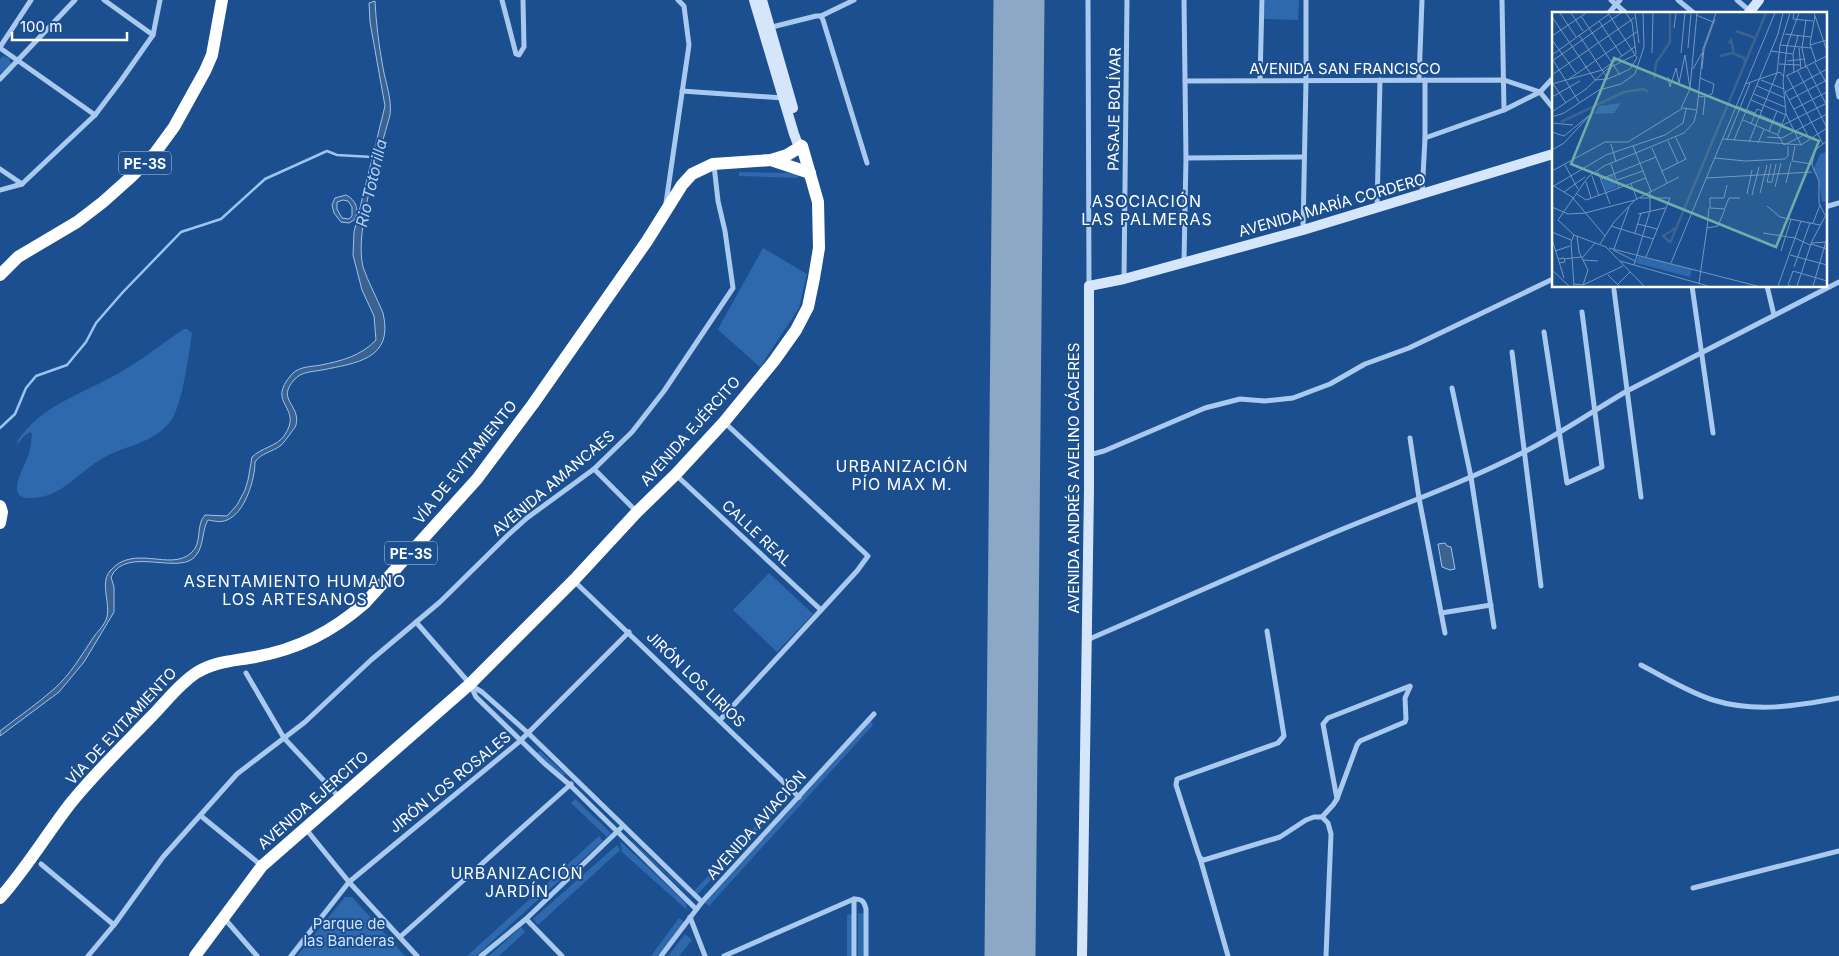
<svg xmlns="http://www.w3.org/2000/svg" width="1839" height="956" viewBox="0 0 1839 956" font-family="Inter,sans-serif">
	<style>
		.green { fill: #2e69ad }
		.water { fill: #3c6290; stroke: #9cc4f0; fill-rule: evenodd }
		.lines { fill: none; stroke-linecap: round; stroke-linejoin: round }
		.stream { stroke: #9cc4f0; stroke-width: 2.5 }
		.runway { stroke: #8da7c7; stroke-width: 51 }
		.street { stroke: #a9c9ee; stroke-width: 5 }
		.secondary { stroke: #d6e6fa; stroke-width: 10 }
		.highway { stroke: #fff; stroke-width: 12 }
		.labels { text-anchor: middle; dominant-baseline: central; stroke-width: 4; stroke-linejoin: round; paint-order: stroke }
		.shield { fill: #1b4f8f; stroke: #bbcadd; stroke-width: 1 }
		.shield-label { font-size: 14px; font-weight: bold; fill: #fff }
		.street-label { font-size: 15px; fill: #fff; stroke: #1b4f8f }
		.park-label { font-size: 15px; fill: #cfe3fa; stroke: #1b4f8f }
		.water-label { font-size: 16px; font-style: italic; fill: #b5d3f5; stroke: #1b4f8f }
		.neighbourhood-label { font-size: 16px; letter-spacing: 1px; fill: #fff; stroke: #1b4f8f }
		.inset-river { fill: none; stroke: #3c6290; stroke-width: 2.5 }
		.inset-road { fill: none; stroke: #7695bc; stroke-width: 1 }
		.view { fill: #6fada8; fill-opacity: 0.15; stroke: #6fada8; stroke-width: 2.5 }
		.inset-edge { fill: none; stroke: #fff; stroke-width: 2.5 }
	</style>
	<rect width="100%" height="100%" fill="#1b4f8f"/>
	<g class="green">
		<path d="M1265,0H1299L1298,20L1264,19Z"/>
		<path d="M3,56L9,58L11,64L0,74V59Z"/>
		<path d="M739,172L794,173L800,175L797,178L739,176Z"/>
		<path d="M763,248L807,274L799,308L760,367L716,328L718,329Z"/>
		<path d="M184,329H187L192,333C189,353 182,408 170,422C152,444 126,445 103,458C78,472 62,498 31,498C27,498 20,498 18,493C14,481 26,464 29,453C31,447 31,440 32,434L30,432L23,437L18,444L17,442C40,404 89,392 124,370C145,358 164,342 184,329Z"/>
		<path d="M769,573L813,614L777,652L733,610Z"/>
		<path d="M871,721L873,725L709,906L705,903Z"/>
		<path d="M540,751L565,774L563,777L537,753Z"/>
		<path d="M575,799L611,833L607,837L571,803Z"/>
		<path d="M780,800L783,803L694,898L691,894Z"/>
		<path d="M599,836L603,841L476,956H467Z"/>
		<path d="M620,841L686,903L687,910L622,852Z"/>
		<path d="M632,841L688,893H687L631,842Z"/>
		<path d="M617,845L620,850L619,851L538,925L533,919Z"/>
		<path d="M345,897H352L405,956H297Z"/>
		<path d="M861,913L864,914L863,956H858V914Z"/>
		<path d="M850,914L853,916L852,956H847V915Z"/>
		<path d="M679,918L684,922L657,956H651Z"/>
		<path d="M521,927L525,932L499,956H489Z"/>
		<path d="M685,934L692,940L679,956H668Z"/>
	</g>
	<g class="water">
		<path d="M375,1C376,23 379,46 383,68C386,84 392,99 390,115C380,152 354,230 363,267C368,282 377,298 383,313C394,359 357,363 322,370C312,372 302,371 294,380C276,400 301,405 296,425C295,428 292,431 290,434C287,438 284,443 280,446C272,452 261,453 255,462C255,479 245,513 227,520C220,523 215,521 208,520C202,530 204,544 197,554C183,578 126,544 111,577L114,587V612L84,662L59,692L0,736V731C18,717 37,704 54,689C70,675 81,656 93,638C97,632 103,627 106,620C112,605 99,584 110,571C134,543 170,572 191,553C203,543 195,526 205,515L227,516L237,505L245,490L248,480L252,457C261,448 277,446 284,436C305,406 264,405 292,374C300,366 311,367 321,365C341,361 361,356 376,340L374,316L362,290L353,255L354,232L385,106L370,22L369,3Z"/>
		<path d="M346,195C356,200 360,210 354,220L349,223L341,222L334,213L332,205L335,198ZM343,200L348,201L352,207V216L349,219L342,218L337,209V202Z"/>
		<path d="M1445,543L1447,546L1451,547L1455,569L1450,570L1442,567L1438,544Z"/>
	</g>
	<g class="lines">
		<path class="stream" d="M0,428L15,414L26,388L36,376L67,365L86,342L96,323L123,292L181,232L221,219L265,179L327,151L337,155L372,157"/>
		<path class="runway" d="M1010,956L1019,0"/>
		<g class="street">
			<path d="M104,0L153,35"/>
			<path d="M502,0L516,54L519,55L524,47L523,0"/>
			<path d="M1088,0L1089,286"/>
			<path d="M1502,0L1504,110"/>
			<path d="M1611,0L1627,14"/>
			<path d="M1678,0L1695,14"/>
			<path d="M1737,0L1750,11"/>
			<path d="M1608,14L1620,0"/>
			<path d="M821,16L854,0"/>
			<path d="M768,28L816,16H821L823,20L867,163"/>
			<path d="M0,47L31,0"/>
			<path d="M0,48L95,115"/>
			<path d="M0,79L75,0"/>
			<path d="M1260,80L1262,0"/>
			<path d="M1419,80L1422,0"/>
			<path d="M1185,81L1504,80L1540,92L1553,108"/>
			<path d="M1839,81L1837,86L1839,97"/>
			<path d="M682,91L783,98"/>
			<path d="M1425,138L1504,110L1540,92L1553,78"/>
			<path d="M1186,158L1304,157"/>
			<path d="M0,169L22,184"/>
			<path d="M0,190L22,184L95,115L120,82L153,35L160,0"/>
			<path d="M1422,195L1425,138V80"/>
			<path d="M666,203L689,45L684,6L678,0"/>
			<path d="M1825,207L1839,203"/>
			<path d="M1377,208L1380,80"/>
			<path d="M1303,230L1306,80V0"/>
			<path d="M1184,262L1186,158L1184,0"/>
			<path d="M1124,279L1127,0"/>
			<path d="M1692,286L1713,433"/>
			<path d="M1767,286L1774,315"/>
			<path d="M1614,290L1641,497"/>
			<path d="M1544,332L1567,483L1602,467L1582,312"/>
			<path d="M1512,352L1541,586"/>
			<path d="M1452,388L1471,477L1494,627"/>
			<path d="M1410,438L1419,498L1445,633"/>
			<path d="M1089,455L1104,451L1205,408L1240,399L1265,401L1293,398L1330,384L1365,364L1409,348L1553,279"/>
			<path d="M594,469L636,511"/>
			<path d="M676,475L821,610"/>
			<path d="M574,581L799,797"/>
			<path d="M1441,613L1491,605"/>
			<path d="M416,622L470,684L476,697L544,763L570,785L696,909"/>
			<path d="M1267,631L1284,736L1278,743L1177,779L1176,785L1198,853L1200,858L1204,860L1280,837L1306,820L1314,817H1322L1328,823L1331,834L1326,956"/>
			<path d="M1087,640C1171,604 1254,566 1338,531C1401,505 1466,482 1526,451C1561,433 1593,411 1627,391L1839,282"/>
			<path d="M1641,665C1664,677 1688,692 1713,700C1755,713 1797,706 1839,698"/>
			<path d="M246,673L284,738L340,798"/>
			<path d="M470,685L482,692L528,733L702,902"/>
			<path d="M720,720L857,571L868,556L724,422"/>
			<path d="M1337,799L1357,745L1360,741L1405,722L1406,719L1405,698L1410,687"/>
			<path d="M201,816L262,866"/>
			<path d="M1322,817L1333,805L1337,799L1323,724L1328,718L1410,686"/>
			<path d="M305,828L349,882L417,956"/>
			<path d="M1200,858L1228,956"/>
			<path d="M41,864L114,925"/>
			<path d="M1693,888L1839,851"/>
			<path d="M690,917L705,956"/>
			<path d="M224,918L257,956"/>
			<path d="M526,919L562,956"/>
			<path d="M400,937L571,784"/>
			<path d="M88,956L114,925L163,857L237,774L305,722L371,660L440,602L507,536L527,518L594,469L632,432L664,391L733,288L725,231L718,201L714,165"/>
			<path d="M291,956L349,882L520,741L629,632"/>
			<path d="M481,956L526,919L623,826"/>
			<path d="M661,956L702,902L874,714"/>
			<path d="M724,956L854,899C862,899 864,901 866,909V956"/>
			<path d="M854,956V899"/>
		</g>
		<g class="secondary">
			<path d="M754,0L794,134L797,142L802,146"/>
			<path d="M762,0L793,108"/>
			<path d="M1748,14L1759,0"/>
			<path d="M1082,956L1089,489V286L1124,279L1303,230L1553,154"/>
		</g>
		<g class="highway">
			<path d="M771,160L810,173"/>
			<path d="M0,275L18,257L77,222L103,202L131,177L155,153L174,127L205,71L212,55L222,0"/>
			<path d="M0,506L2,512L0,523"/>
			<path d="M0,898C26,869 46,835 70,804C95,773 123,746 150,718C165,703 179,684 196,673C215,661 234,661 255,657C298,649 332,632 365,603L477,479L533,404L647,241L682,185L692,174L713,164L771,160L787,155L802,146L818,202L819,248L814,278L808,307L796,330L774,361L724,422L676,474L637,512L574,580L470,684L262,866L195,956"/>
		</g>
	</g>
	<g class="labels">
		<g class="shield">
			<rect x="119" y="151.5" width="52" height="23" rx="4"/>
			<rect x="385" y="541.5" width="52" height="23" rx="4"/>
		</g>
		<g class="shield-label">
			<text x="145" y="163">PE-3S</text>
			<text x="411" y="553">PE-3S</text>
		</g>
		<g class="street-label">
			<text x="1345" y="68">AVENIDA SAN FRANCISCO</text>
			<text transform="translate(1114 109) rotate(-89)">PASAJE BOLÍVAR</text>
			<text transform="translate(1332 205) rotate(-16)">AVENIDA MARÍA CORDERO</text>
			<text transform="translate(690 431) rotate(-48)">AVENIDA EJÉRCITO</text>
			<text transform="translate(465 462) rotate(-51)">VÍA DE EVITAMIENTO</text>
			<text transform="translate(1073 478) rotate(-90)">AVENIDA ANDRÉS AVELINO CÁCERES</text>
			<text transform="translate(553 483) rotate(-40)">AVENIDA AMANCAES</text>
			<text transform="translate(757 533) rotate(43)">CALLE REAL</text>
			<text transform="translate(696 679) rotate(44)">JIRÓN LOS LIRIOS</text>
			<text transform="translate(121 726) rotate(-47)">VÍA DE EVITAMIENTO</text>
			<text transform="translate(450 782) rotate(-39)">JIRÓN LOS ROSALES</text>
			<text transform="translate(313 800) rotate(-41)">AVENIDA EJERCITO</text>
			<text transform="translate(756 825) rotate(-48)">AVENIDA AVIACIÓN</text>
		</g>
		<g class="park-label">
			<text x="349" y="923">Parque de<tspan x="349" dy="17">las Banderas</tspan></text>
		</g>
		<g class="water-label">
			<text transform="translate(371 183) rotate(-77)">Rio Totorilla</text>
		</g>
		<g class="neighbourhood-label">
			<text x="1147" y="201">ASOCIACIÓN<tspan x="1147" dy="18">LAS PALMERAS</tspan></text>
			<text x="902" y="466">URBANIZACIÓN<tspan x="902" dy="18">PÍO MAX M.</tspan></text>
			<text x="295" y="581">ASENTAMIENTO HUMANO<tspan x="295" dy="18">LOS ARTESANOS</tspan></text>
			<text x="517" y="873">URBANIZACIÓN<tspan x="517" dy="18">JARDÍN</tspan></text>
		</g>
	</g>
	<g transform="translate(1552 12)">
		<rect width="275" height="275" fill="#1b4f8f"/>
		<path d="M69,91L62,101L42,102L47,94ZM275,140V189L270,190L267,168L261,158L268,142ZM61,162L65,175L54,179L50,167ZM86,244L140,257L138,265L84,251Z" fill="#2e69ad"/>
		<path class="inset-river" d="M184,19L203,26M177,31L179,28L182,41M168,44L180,41L192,46L193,50M102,67L104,51L118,30V1M9,110L72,80L92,77L96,80M118,230L111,224L124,216M118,231L214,1"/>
		<path class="inset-road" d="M8,1L24,25M19,1L31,19M74,1L80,10L84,42M83,1L87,31M242,1L241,7L261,9M247,1L235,34L231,69L234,102L249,133M262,1L275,39M144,3L161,10M29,4L68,63M263,4L258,32L264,50M0,5L43,68L56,67L78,57L85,46L56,1M47,9L70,44M122,16L124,1M233,22L259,25M27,23L56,67M0,24L34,1M0,28L24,61M228,33L259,36M258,33L275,28M136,36L139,1M247,36L249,57M219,39L241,42M100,41L101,1M129,41L133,1M0,43L57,2M1,48L27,90M0,49L69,1M235,49L253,47M263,51L275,72M227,52L248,53M255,55L275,94M254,56L250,36L254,8M141,57L150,41M150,57L152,37L163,7M246,59L275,116M242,61L241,42L246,24M0,63L82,6M234,64L275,44M235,64L271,132M116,65L118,75L124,56L127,71L133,43L138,77L129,96M148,66L162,72L160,82L153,85M17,67L86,19M209,68L232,77M0,70L14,91M0,72L50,58L84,34M193,72L228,60L231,64M205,74L233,86M138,76L145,1M202,82L233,95M146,84L153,85L151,103M0,85L28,69M199,88L234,103M237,88L275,68M184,94L203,101M145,97L151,37L164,1M242,97L275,80M0,100L34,77L55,57L83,43M208,103L231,113L275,91M0,105L12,101L47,78L69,72L83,62L92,35L91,1M191,108L226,123L232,133M0,111L21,113M199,112L205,97L210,99M217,119L225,99M0,120L12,124L39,102L12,131L0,138M226,122L234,102M215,125L230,126L275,102M257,126L233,80L275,57M171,127L249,133M175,128L198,71M182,128L226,22L231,1M116,129L126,151M197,130L225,61L228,33L238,1M206,131L212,117M59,132L64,150M232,133L250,124M249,133L275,116M81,134L99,179M243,134L240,149L260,152M100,136L115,171M163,146L193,149L233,147L236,144V134M59,152L67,176M219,152L215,170H220L224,152M13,153L26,177M0,159L53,130H76L131,96L145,98L142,110L132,121L52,154L36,165L6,208L22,223L54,235L92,274M110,159L134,147L124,126M46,160L58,192M40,164L47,184M154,166L260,160M49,167L104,145M65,168L91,159M34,170L39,186M234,171L239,150M79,172L85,187M2,174L20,185L53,224M0,175L54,143L113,123L131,111L134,97M223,175L229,151M12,180L33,165M208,181L215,153M25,182L34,188L94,166M195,182L200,158M200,183L207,155M88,186H118L94,245M215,194L228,205L268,213M0,195L16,202L33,201L83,188M173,196L177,186H188M86,202L113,196M273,203L267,191V169L260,153L263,138L275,129M261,211L268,193M86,212L105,217M59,214L101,227M155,216L157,196M0,220L19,228M83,221L89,201M211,221L243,226L258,233M22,223L19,230L22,274M25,224L27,240L36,258L31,273M0,227L12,266M260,231L275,230M48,232L62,210L83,188L127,165M259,232L275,237M57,236L205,274M62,237L77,195M61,238L83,249M3,239L18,234M229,239L239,207M238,243L275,253M30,246L43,231M6,247L12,246L13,250L7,251M12,247L29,245M31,248L46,249M68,249L156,274M119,251L223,1M82,253L98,199V179M242,255L258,211M0,258L17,274M56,263L67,274M147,271L155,216L166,214L173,197L158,196V186H172L175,173M22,272L31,273L71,254M65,273L78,260M226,274L249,209M239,274L236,273L241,259L275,269M245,274L260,229L275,201M261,274L275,226"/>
		<path class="view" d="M62,46L267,129L224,235L19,152Z"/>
		<rect width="275" height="275" class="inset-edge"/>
	</g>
	<path d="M12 32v8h115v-8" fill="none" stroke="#ffffff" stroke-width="2.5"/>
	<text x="20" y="32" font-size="15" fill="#ffffff" stroke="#1b4f8f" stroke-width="4" paint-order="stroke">100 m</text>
</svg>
